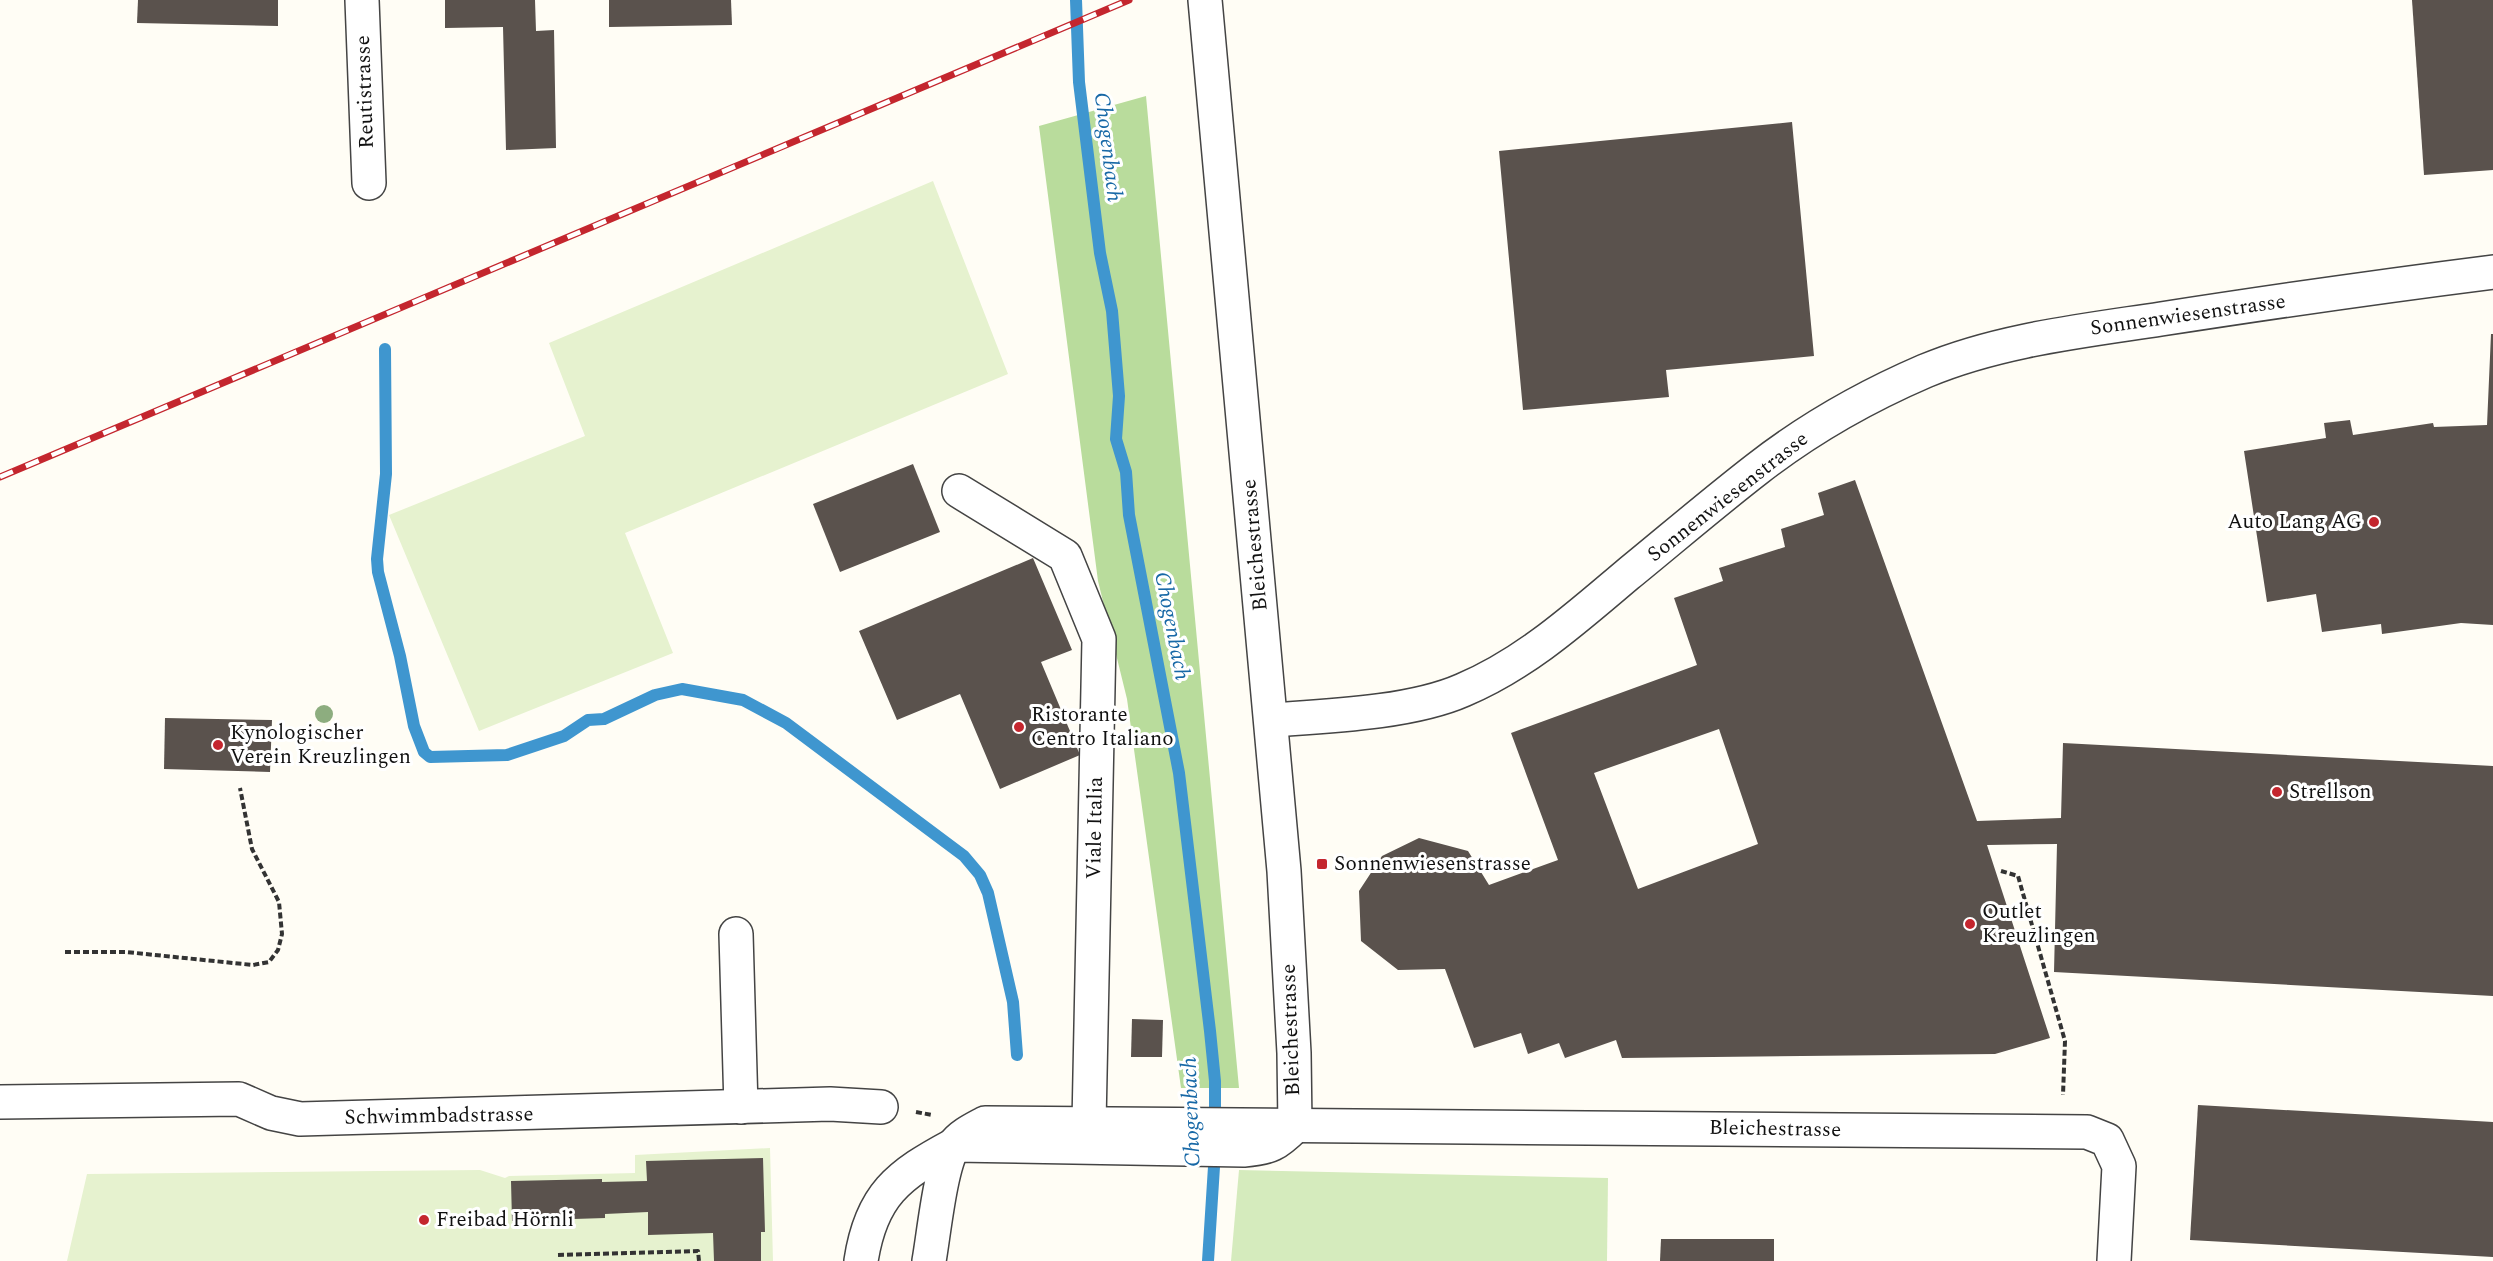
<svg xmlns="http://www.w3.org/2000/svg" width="2493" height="1261" viewBox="0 0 2493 1261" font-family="Spectral,serif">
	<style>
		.green { fill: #d5ebbd }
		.forest { fill: #b9dc9c }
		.pitch { fill: #e6f2cf }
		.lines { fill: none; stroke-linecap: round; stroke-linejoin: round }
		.stream { stroke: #3f96cf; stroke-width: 12 }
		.building { fill: #5a524d; fill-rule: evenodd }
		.minor-casing { stroke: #444; stroke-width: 36 }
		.path { stroke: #333; stroke-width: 4; stroke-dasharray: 6 3; stroke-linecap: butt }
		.minor { stroke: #fff; stroke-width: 33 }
		.rail-casing { stroke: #c4262e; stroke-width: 7 }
		.rail { stroke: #fff; stroke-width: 4.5; stroke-dasharray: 14; stroke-linecap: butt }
		.tree { fill: #8dad7f }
		.poi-dot { fill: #c4262e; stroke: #fff; stroke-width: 2 }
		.labels { text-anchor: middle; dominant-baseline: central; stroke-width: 6; stroke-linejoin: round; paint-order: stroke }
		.street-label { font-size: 21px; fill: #111; stroke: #fff }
		.poi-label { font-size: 21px; fill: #111; stroke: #fff; text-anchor: start }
		.water-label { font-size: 22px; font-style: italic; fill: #1768a6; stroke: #fff }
	</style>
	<rect width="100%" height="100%" fill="#fffdf5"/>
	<path class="green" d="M1239,1170L1608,1178L1607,1261H1231Z"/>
	<path class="forest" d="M1146,96L1239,1088H1181L1127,699L1098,581L1039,126Z"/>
	<g class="pitch">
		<path d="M933,181L1008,374L625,533L673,653L479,731L389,515L585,436L549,343Z"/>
		<path d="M770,1148L773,1261H67L87,1174L480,1170L505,1178L509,1176L635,1173V1155Z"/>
	</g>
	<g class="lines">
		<g class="stream">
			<path d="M1076,0L1079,82L1100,253L1112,311L1119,396L1116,439L1126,472L1129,515L1179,773L1210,1031L1215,1081V1124"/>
			<path d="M385,349L386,474L377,559L378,572L400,656L414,726L424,752L430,757L507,755L564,736L588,720L604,719L655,695L682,689L743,700L786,723L964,856L980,875L988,893L1013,1002L1017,1055"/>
			<path d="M1208,1261L1215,1151"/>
		</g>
	</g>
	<g class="building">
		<path d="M138,0H278V26L137,23Z"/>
		<path d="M445,0H535L536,31L554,30L556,148L506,150L503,27L445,28Z"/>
		<path d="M609,0H731L732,25L609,27Z"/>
		<path d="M2412,0H2493V170L2424,175Z"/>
		<path d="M1792,122L1814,356L1666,370L1669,397L1523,410L1499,151Z"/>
		<path d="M2491,334H2493V625L2461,623L2382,634L2381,624L2322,632L2316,594L2267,602L2244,451L2326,438L2324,423L2350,420L2353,435L2433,423L2434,427L2487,425Z"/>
		<path d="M913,464L940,532L840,572L813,504Z"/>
		<path d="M1855,480L1977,821L2061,818L2063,743L2493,766V996L2054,972L2057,844L1987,845L2050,1038L1995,1054L1622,1058L1616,1040L1565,1058L1559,1043L1528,1054L1521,1033L1474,1048L1445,969L1398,970L1361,941L1359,891L1382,856L1419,838L1468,851L1489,885L1558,860L1511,733L1697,665L1674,598L1723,581L1719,568L1785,547L1781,529L1824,515L1818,493ZM1719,729L1758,844L1638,889L1594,773Z"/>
		<path d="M1033,558L1072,650L1041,662L1080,755L1000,789L960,694L897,720L859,631Z"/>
		<path d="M165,718L272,720L270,772L164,769Z"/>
		<path d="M1132,1019L1163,1020L1162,1057H1131Z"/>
		<path d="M2198,1105L2493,1122V1257L2190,1240Z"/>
		<path d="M763,1158L765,1232H761V1261H714L713,1233L648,1235V1212L605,1214V1218L512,1221L511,1181L602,1179V1182L647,1181L646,1161Z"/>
		<path d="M1661,1239H1774V1261H1660Z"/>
	</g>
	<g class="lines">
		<defs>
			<g id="minor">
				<path d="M362,0L369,183"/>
				<path d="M1205,0L1284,871L1294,1053L1295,1126"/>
				<path d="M959,491L1065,556L1099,639L1089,1123"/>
				<path d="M1271,720C1328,716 1411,713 1463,690C1525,664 1576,618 1627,575C1670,540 1713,503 1757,469C1807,430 1867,396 1925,371C1999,340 2082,331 2161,319C2271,302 2382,286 2493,272"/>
				<path d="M736,934L741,1107"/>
				<path d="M0,1102L239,1099L271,1113L300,1119L830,1104L881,1107"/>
				<path d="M861,1261C871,1195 898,1175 954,1145L1244,1150C1270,1148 1277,1144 1295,1126"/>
				<path d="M929,1261C934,1233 940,1168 954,1145C961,1135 974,1129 985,1123L2087,1132L2107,1140L2119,1166L2114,1261"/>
			</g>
		</defs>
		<use href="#minor" class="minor-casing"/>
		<g class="path">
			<path d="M2001,871L2018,876L2065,1041L2063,1095"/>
			<path d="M65,952H126L253,965L269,962L278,950L282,934L279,902L252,849L240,788"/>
			<path d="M916,1112L932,1115"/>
			<path d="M558,1255L698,1251L699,1261"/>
		</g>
		<use href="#minor" class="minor"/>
		<defs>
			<path id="rail" d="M0,477L1129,0"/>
		</defs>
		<use href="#rail" class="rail-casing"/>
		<use href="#rail" class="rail"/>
	</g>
	<circle class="tree" cx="324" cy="714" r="9"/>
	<g class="poi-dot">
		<circle cx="2374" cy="522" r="6"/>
		<circle cx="1019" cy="727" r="6"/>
		<circle cx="218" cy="745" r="6"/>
		<circle cx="2277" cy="792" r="6"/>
		<rect x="1316" y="858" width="12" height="12" rx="3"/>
		<circle cx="1970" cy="924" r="6"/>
		<circle cx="424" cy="1220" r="6"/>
	</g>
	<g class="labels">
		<g class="street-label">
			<text transform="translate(365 92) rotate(-92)">Reutistrasse</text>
			<text transform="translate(2188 315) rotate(-8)">Sonnenwiesenstrasse</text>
			<text transform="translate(1728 497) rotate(-38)">Sonnenwiesenstrasse</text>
			<text transform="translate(1255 545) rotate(-95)">Bleichestrasse</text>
			<text transform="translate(1095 828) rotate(-89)">Viale Italia</text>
			<text transform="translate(1291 1030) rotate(-92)">Bleichestrasse</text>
			<text transform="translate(439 1116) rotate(-1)">Schwimmbadstrasse</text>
			<text transform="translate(1775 1129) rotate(1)">Bleichestrasse</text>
		</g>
		<g class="poi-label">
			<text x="2362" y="522" text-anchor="end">Auto Lang AG</text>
			<text x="1031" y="715">Ristorante<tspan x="1031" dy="24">Centro Italiano</tspan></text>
			<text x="230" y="733">Kynologischer<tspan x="230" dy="24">Verein Kreuzlingen</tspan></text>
			<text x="2289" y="792">Strellson</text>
			<text x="1334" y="864">Sonnenwiesenstrasse</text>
			<text x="1982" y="912">Outlet<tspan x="1982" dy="24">Kreuzlingen</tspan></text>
			<text x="436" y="1220">Freibad Hörnli</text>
		</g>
		<g class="water-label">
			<text transform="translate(1108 147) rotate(83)">Chogenbach</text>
			<text transform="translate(1172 626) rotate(79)">Chogenbach</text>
			<text transform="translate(1191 1112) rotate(-92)">Chogenbach</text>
		</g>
	</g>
</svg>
